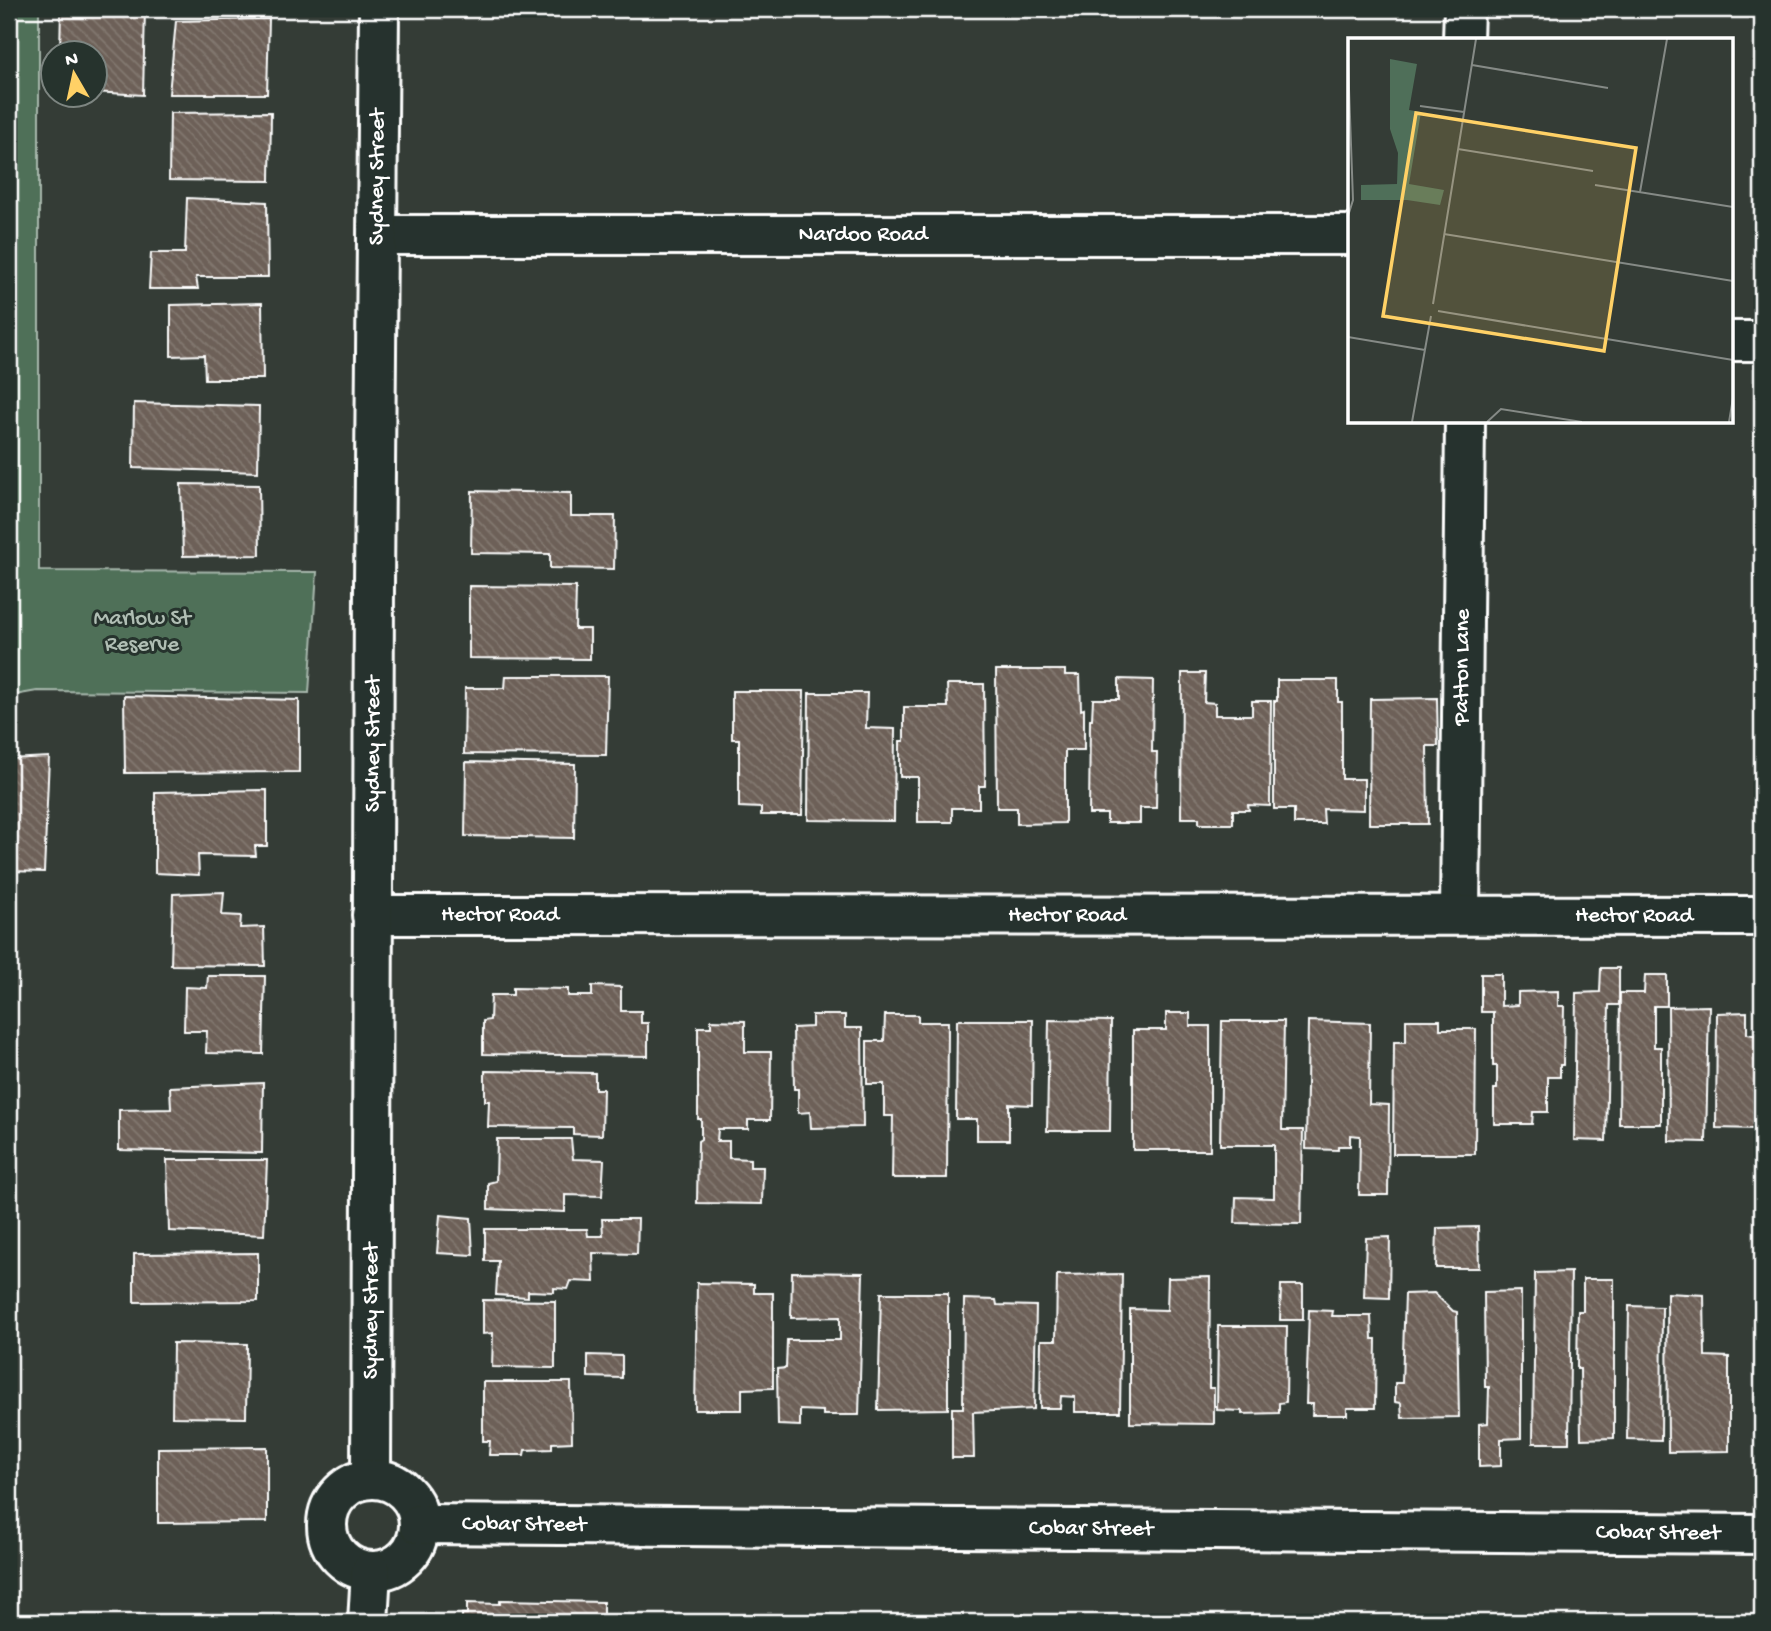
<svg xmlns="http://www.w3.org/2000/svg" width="1771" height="1631" viewBox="0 0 1771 1631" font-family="'Gochi Hand',sans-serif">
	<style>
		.green { fill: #4f6f59; stroke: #a7b7ac; stroke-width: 2 }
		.building { fill: url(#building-back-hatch); stroke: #fff; stroke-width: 2 }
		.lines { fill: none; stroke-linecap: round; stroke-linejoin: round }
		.minor-casing { stroke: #fff; stroke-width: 44 }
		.minor { stroke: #26332d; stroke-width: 38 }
		.labels { text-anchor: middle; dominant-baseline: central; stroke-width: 6; stroke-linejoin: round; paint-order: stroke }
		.street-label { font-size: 23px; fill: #fff; stroke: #26332d }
		.park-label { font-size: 23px; fill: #b0beb4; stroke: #26332d }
		.inset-road { fill: none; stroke: #858a86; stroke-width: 2 }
		.view { fill: #ffd166; fill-opacity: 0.15; stroke: #ffd166; stroke-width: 3.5 }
		.inset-edge { fill: none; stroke: #fff; stroke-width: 3.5 }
	</style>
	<defs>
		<pattern id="building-back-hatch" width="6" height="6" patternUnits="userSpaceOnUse" patternTransform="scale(1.75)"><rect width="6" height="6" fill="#6d6158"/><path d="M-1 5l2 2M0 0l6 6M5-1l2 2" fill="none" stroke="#837971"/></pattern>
	</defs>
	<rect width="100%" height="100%" fill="#343c36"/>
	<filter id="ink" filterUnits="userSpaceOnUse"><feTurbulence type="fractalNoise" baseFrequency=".0143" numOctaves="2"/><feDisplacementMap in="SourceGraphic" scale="14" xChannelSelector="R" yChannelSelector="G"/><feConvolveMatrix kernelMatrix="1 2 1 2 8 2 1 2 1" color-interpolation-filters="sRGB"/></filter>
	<g filter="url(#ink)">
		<path class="green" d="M9,9H39V571L317,572L309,693L37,691L9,696Z"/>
		<g class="building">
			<path d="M61,9H145L143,95L94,92V52H60Z"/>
			<path d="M269,19L267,94H169L176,21Z"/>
			<path d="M271,112L270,181L169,180L170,113Z"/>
			<path d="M187,198L267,202L268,277H196L198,289H149L151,253H185Z"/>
			<path d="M262,303L263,379H205L204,355L171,356V305Z"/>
			<path d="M134,403L259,406L258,472L133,468Z"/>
			<path d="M181,484L259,485L260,555L183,556Z"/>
			<path d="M472,491L571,493V516H615L614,569L550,568V554L471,553Z"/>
			<path d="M469,586L576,587L575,629H590V659L469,658Z"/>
			<path d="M996,670H1065V675H1080L1081,710L1084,709V750H1065V823L1017,824V808H997Z"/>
			<path d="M1182,673H1205L1204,702L1215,703V715H1252V701H1271L1270,806L1248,805L1249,810H1233V824H1199V818H1181Z"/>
			<path d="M506,676H608L606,755L464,754L465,688H505Z"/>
			<path d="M1119,679L1153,680L1152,752H1157L1156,808H1140V823H1107V814H1089L1090,719H1092L1093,699H1119Z"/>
			<path d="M1277,680H1338V702H1342V779H1364V810L1323,809L1324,824H1294V809H1274V701H1277Z"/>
			<path d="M947,684H984L985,786H979V808H952V822H918V777H900V741H904V707H948Z"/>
			<path d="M732,691H804L802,815H761V808L739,807V739H732Z"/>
			<path d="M809,693H867L866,728L895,729L894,821L808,820Z"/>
			<path d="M124,696L299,700V772L125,773Z"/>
			<path d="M1437,698L1438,746H1427L1428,824H1369L1370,699Z"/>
			<path d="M49,757L44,872L9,871V759Z"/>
			<path d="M466,762L575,764L574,838L465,836Z"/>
			<path d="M267,790V846H255L256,856L198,855L199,875L155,873V792Z"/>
			<path d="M224,892L222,915L241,916L240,928L264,927L265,966L171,965L173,894Z"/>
			<path d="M1601,968H1619V1005H1609L1606,1141L1574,1140L1576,993L1600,992Z"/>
			<path d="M1481,974H1501V1006L1518,1005V992L1558,991V1006H1564L1563,1065H1560V1077H1548V1112H1533L1532,1124H1494V1089H1497V1066H1493V1012H1481Z"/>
			<path d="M1645,975H1667V1006H1654V1047H1661V1124H1619L1620,993H1644Z"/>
			<path d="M208,976H265L263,1054L206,1053L207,1031H184L185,987L207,988Z"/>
			<path d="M592,986L621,987V1011H641V1023H648V1056L483,1054V1021L490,1020L491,995H513V988L568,989V996H592Z"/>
			<path d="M1709,1006L1706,1142L1669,1141L1668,1007Z"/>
			<path d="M1747,1012V1034L1759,1036L1757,1129L1716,1128L1717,1013Z"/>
			<path d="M1166,1013H1190V1026H1210V1150H1133V1030H1166Z"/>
			<path d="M812,1015H845V1028H862L863,1127L811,1128L810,1112L798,1113V1089H794L793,1028L812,1027Z"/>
			<path d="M885,1015H918V1022H948L947,1178H892L893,1116H884V1084H867V1041H884Z"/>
			<path d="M711,1020L745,1021V1052H771L770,1120H748V1129H718L717,1141H729V1158L750,1159V1167H763L762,1204L697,1203L698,1141L701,1139V1119H698V1027H711Z"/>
			<path d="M957,1020H1033L1032,1105L1009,1104V1140H977V1119H956Z"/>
			<path d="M1049,1020L1111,1021L1110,1131H1047Z"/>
			<path d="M1406,1020H1440V1029H1476L1475,1154H1393L1394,1042H1406Z"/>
			<path d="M1222,1021H1284L1282,1130H1303L1301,1224L1235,1223L1236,1197L1274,1198V1145H1220Z"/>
			<path d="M1308,1021L1370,1023L1369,1104L1389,1105L1388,1195H1359L1360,1136L1350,1135V1146H1338V1150L1306,1149Z"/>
			<path d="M485,1071L595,1073V1089H603L602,1135L573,1134V1128L488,1127L489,1101H485Z"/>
			<path d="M263,1083L262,1153L119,1150V1110L171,1109L170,1087Z"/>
			<path d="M497,1139H571L573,1159L604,1160L602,1196L565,1195V1212L488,1209V1183L496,1181Z"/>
			<path d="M167,1160H267L264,1235L169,1231Z"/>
			<path d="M440,1215L471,1218L473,1255L437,1253Z"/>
			<path d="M602,1219H638L637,1254L593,1253L594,1282L571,1281L568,1289L554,1288V1292L528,1291V1297L496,1295L498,1261H485V1229H587L588,1236H603Z"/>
			<path d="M1478,1227L1479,1268H1436L1437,1228Z"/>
			<path d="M1390,1237L1389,1298L1364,1297L1366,1238Z"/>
			<path d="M258,1253V1301L134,1302V1254Z"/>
			<path d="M792,1272L863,1273L859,1415H823V1411L800,1410V1426L778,1425L777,1369L786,1368L787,1340H840V1317L791,1318Z"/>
			<path d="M1571,1272L1569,1443H1533L1535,1273Z"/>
			<path d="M1122,1274L1120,1412H1075V1397L1061,1396L1060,1408H1040L1041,1340H1056L1057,1275Z"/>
			<path d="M1210,1277L1209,1388H1214V1424L1130,1423V1309L1167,1310L1168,1278Z"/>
			<path d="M1583,1279H1614V1438L1581,1439L1580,1369H1577L1578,1311H1583Z"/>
			<path d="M697,1283L754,1284V1293H773V1388L742,1389V1410H695Z"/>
			<path d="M1281,1285H1303V1320H1280Z"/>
			<path d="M1521,1291V1438L1501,1439V1466L1479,1467V1424L1488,1423L1489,1387H1485L1484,1292Z"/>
			<path d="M881,1293H948V1409L878,1410Z"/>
			<path d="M1434,1293L1453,1311L1457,1312L1459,1417L1402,1418L1401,1403L1395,1402V1383H1402L1405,1294Z"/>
			<path d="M1667,1293L1704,1295L1705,1356L1729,1357V1451L1668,1452Z"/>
			<path d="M964,1299L996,1300L997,1305L1036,1306L1034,1409L973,1412L974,1458H952V1408H963Z"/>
			<path d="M483,1300L555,1301V1368L492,1367L493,1333L483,1334Z"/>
			<path d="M1629,1306L1662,1307L1661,1440L1627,1439Z"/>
			<path d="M1309,1310L1333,1311L1332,1316H1371L1372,1339H1376L1375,1408H1347V1415H1312L1313,1404H1306Z"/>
			<path d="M1218,1326H1287L1286,1402L1279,1403V1413L1242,1414V1411L1217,1410Z"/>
			<path d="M173,1343L247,1344L246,1418L172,1417Z"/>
			<path d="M588,1355L622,1356V1378L588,1377Z"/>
			<path d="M483,1382H571L572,1442L552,1443V1449L525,1450L524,1455H489L490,1441H483Z"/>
			<path d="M267,1447V1522L158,1523V1448Z"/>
			<path d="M500,1600L603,1602V1622H462V1614H467V1603L500,1604Z"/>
			<path d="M694,1620L744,1621V1622H694Z"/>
		</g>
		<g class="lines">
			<defs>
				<g id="minor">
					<path d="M1463,40L1464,9"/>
					<path id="s1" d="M378,235H1349"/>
					<path d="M1731,341H1762"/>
					<path id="s2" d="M1460,914L1465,422"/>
					<path id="s3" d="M372,915L1762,916"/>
					<path id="s4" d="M371,1479L374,584L379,9"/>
					<circle cx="373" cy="1525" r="46"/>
					<path id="s5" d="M419,1524L1762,1534"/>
					<path d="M368,1622L371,1571"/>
				</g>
			</defs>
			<use href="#minor" class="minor-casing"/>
			<use href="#minor" class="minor"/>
		</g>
	</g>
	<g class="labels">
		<g class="street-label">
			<text stroke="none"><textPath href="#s4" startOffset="1302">Sydney Street</textPath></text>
			<text stroke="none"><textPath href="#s1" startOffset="485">Nardoo Road</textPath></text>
			<text stroke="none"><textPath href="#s2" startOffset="247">Patton Lane</textPath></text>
			<text stroke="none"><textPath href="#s4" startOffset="735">Sydney Street</textPath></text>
			<text stroke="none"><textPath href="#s3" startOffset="128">Hector Road</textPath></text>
			<text stroke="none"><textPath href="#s3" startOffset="695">Hector Road</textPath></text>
			<text stroke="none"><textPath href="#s3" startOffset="1262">Hector Road</textPath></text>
			<text stroke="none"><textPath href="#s4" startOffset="168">Sydney Street</textPath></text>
			<text stroke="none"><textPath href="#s5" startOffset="105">Cobar Street</textPath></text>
			<text stroke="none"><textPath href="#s5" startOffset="672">Cobar Street</textPath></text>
			<text stroke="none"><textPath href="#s5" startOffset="1239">Cobar Street</textPath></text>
		</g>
		<g class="park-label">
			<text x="142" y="619">Marlow St<tspan x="142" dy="26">Reserve</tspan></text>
		</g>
	</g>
	<g transform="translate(1348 38)">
		<rect width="385" height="385" fill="#343c36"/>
		<path d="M42,21L69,26L61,72L73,74L61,146L96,152L92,167L59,162H13V147L49,146L50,115L42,91Z" fill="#4f6f59"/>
		<path class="inset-road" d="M0,23L5,162L0,178M124,27L260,50M72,68L116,74M110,111L245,133M247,147L385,169M292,154L319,1M96,196L385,243M85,266L128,1M90,273L385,322M0,299L77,312M64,384L83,278M139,384L153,371L234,384M381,384L385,360"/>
		<path class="view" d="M68,75L288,110L256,313L35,278Z"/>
		<rect width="385" height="385" class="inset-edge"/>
	</g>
	<rect width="1771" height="1631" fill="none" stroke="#26332d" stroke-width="35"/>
	<rect x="18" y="18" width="1736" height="1596" fill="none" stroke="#fff" stroke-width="2.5" filter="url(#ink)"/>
	<g transform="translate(74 74) rotate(351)"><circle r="33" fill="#26332d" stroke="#7d8581" stroke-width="2"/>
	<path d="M0-5L12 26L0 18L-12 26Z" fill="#ffd166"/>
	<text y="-10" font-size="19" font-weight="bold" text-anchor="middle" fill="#ffffff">N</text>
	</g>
</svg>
